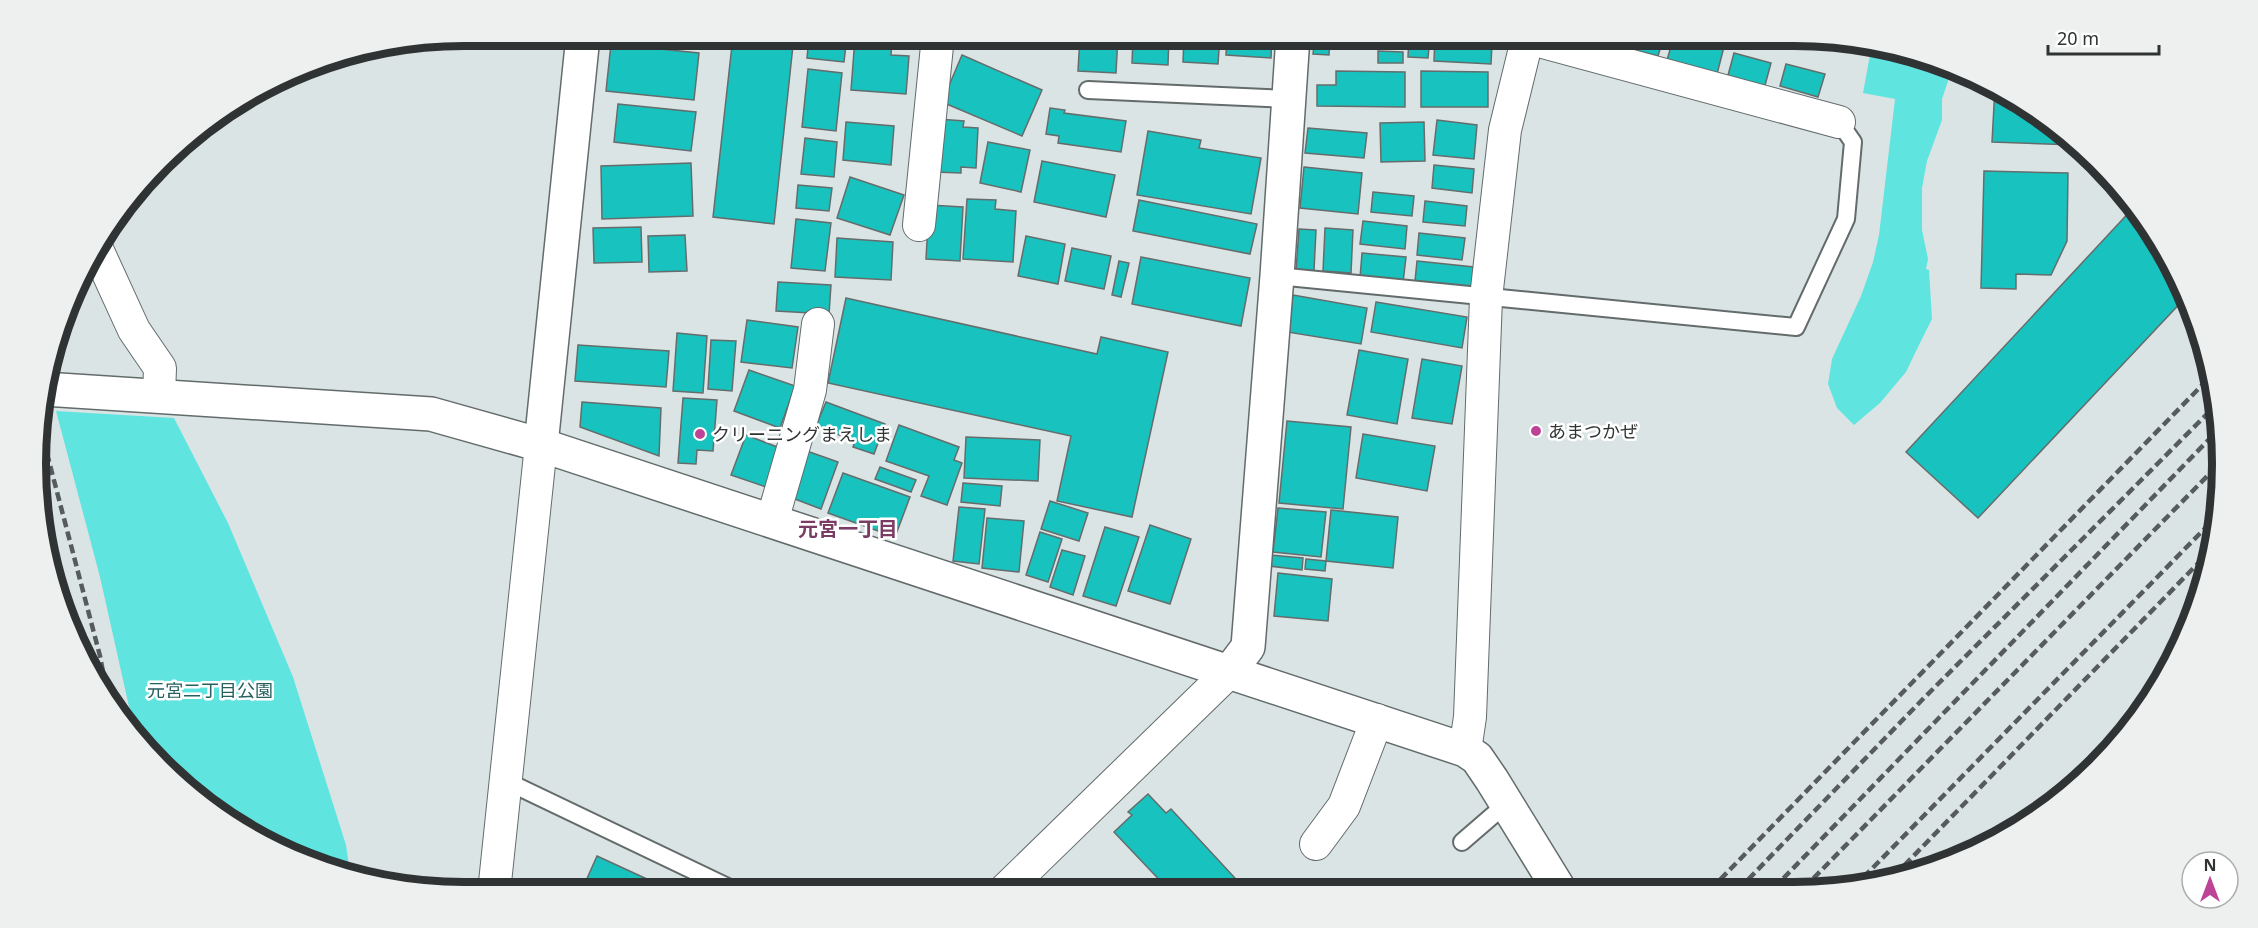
<svg xmlns="http://www.w3.org/2000/svg" width="2258" height="928" viewBox="0 0 2258 928" font-family="'Noto Sans','Noto Sans JP',sans-serif">
	<style>
		.green { fill: #60e4e0 }
		.building { fill: #18c2be; stroke: #656d6c; stroke-width: 1.5 }
		.lines { fill: none; stroke-linecap: round; stroke-linejoin: round }
		.service-casing { stroke: #636b6b; stroke-width: 20 }
		.minor-casing { stroke: #636b6b; stroke-width: 34 }
		.tertiary-casing { stroke: #636b6b; stroke-width: 36 }
		.service { stroke: #fff; stroke-width: 16 }
		.minor { stroke: #fff; stroke-width: 32 }
		.tertiary { stroke: #fff; stroke-width: 33 }
		.rail { stroke: #565b5b; stroke-width: 4.5; stroke-dasharray: 9 4.5; stroke-linecap: butt }
		.poi-dot { fill: #bc4396; stroke: #fff; stroke-width: 2 }
		.labels { text-anchor: middle; dominant-baseline: central; stroke-width: 5; stroke-linejoin: round; paint-order: stroke }
		.poi-label { font-size: 18px; fill: #303333; stroke: #fff; text-anchor: start }
		.park-label { font-size: 18px; fill: #26615f; stroke: #fff }
		.neighbourhood-label { font-size: 20px; font-weight: bold; fill: #793c64; stroke: #fff }
		.rim { fill: none; stroke: #303333; stroke-width: 8 }
	</style>
	<rect width="100%" height="100%" fill="#dbe4e4"/>
	<g class="green">
		<path d="M1871,49L1931,59L1952,69L1942,99V120L1927,161L1922,188V230L1928,259L1926,269L1929,270L1932,319L1919,345L1906,372L1880,403L1854,425L1837,408L1828,384L1832,359L1861,296L1873,262L1879,235L1895,99L1863,93Z"/>
		<path d="M56,411L174,418L228,523L293,677L346,845L350,873L327,869L203,803L134,729L100,577Z"/>
	</g>
	<g class="building">
		<path d="M669,36H709L708,48L668,44Z"/>
		<path d="M733,36H794L774,224L713,217Z"/>
		<path d="M809,36H847L844,62L807,58Z"/>
		<path d="M1080,36H1118L1116,73L1078,71Z"/>
		<path d="M1133,36H1169L1168,65L1132,63Z"/>
		<path d="M1184,36H1220L1218,64L1183,62Z"/>
		<path d="M1227,36H1272L1271,58L1226,55Z"/>
		<path d="M1315,36H1330L1329,55L1313,54Z"/>
		<path d="M1380,36H1405V48L1380,47Z"/>
		<path d="M1409,36H1430L1428,58L1408,57Z"/>
		<path d="M1435,36H1479V43L1492,44L1491,64L1434,61Z"/>
		<path d="M1613,36H1664L1658,56L1611,44Z"/>
		<path d="M1674,36H1700L1725,43L1717,74L1667,60Z"/>
		<path d="M855,38L892,41L891,55L909,56L906,94L851,90Z"/>
		<path d="M611,44L699,53L694,100L606,91Z"/>
		<path d="M1378,51L1403,52V63H1378Z"/>
		<path d="M1734,53L1771,63L1764,89L1727,79Z"/>
		<path d="M962,55L1042,90L1022,136L942,102Z"/>
		<path d="M1786,64L1825,74L1818,97L1780,86Z"/>
		<path d="M808,69L842,73L836,131L802,127Z"/>
		<path d="M1336,71L1405,72V107L1317,106V85H1336Z"/>
		<path d="M1421,71L1488,72V107H1421Z"/>
		<path d="M1995,87L2008,93L2076,142V145L1992,142Z"/>
		<path d="M618,104L696,112L691,151L614,142Z"/>
		<path d="M1050,108L1065,110L1064,113L1126,121L1121,152L1058,143L1059,136L1046,134Z"/>
		<path d="M938,119L964,121L963,127L978,128L976,168L961,167V173L935,172Z"/>
		<path d="M1437,120L1477,125L1474,159L1433,155Z"/>
		<path d="M846,122L894,126L891,165L843,160Z"/>
		<path d="M1424,122L1425,161L1381,162L1380,123Z"/>
		<path d="M1308,128L1367,133L1364,158L1305,153Z"/>
		<path d="M1148,131L1201,140L1199,148L1261,158L1251,214L1137,195Z"/>
		<path d="M805,138L837,142L834,177L801,174Z"/>
		<path d="M988,142L1030,150L1021,192L980,183Z"/>
		<path d="M1042,161L1115,175L1106,217L1034,202Z"/>
		<path d="M691,163L693,216L602,219L601,166Z"/>
		<path d="M1434,165L1474,169L1472,193L1432,188Z"/>
		<path d="M1304,167L1362,173L1358,214L1300,208Z"/>
		<path d="M1984,171L2068,173L2067,241L2051,275L2016,274V289L1981,288Z"/>
		<path d="M850,177L904,195L890,235L837,218Z"/>
		<path d="M798,185L832,188L829,211L796,208Z"/>
		<path d="M1373,192L1414,196L1412,216L1371,212Z"/>
		<path d="M967,199L996,200L995,209L1016,211L1013,262L963,259Z"/>
		<path d="M1139,200L1257,224L1250,254L1133,231Z"/>
		<path d="M1425,201L1467,206L1465,226L1423,222Z"/>
		<path d="M929,205L963,207L960,261L926,259Z"/>
		<path d="M2135,206L2178,274L2186,297L1978,518L1906,452Z"/>
		<path d="M796,219L831,223L825,271L791,268Z"/>
		<path d="M1363,221L1407,226L1405,249L1360,244Z"/>
		<path d="M641,227L642,262L594,263L593,228Z"/>
		<path d="M1325,228L1353,230L1351,273L1323,271Z"/>
		<path d="M1299,229L1316,230L1314,271H1296Z"/>
		<path d="M1419,233L1465,238L1462,260L1417,255Z"/>
		<path d="M685,235L687,271L649,272L648,236Z"/>
		<path d="M1026,236L1065,244L1058,284L1018,276Z"/>
		<path d="M837,238L893,242L891,280L835,277Z"/>
		<path d="M1072,248L1111,256L1104,289L1065,281Z"/>
		<path d="M1362,253L1406,257L1403,283L1360,278Z"/>
		<path d="M1141,257L1250,278L1241,326L1132,304Z"/>
		<path d="M1119,261L1129,263L1121,297L1112,295Z"/>
		<path d="M1417,261L1474,267L1472,287L1415,281Z"/>
		<path d="M778,282L831,285L829,314L776,311Z"/>
		<path d="M1293,295L1367,308L1361,344L1287,332Z"/>
		<path d="M846,298L1097,354L1101,337L1168,352L1132,517L1057,501L1071,436L828,383Z"/>
		<path d="M1376,302L1467,317L1462,348L1371,332Z"/>
		<path d="M747,320L798,327L792,368L741,362Z"/>
		<path d="M677,333L707,336L703,393L673,391Z"/>
		<path d="M711,340L736,341L732,391L708,389Z"/>
		<path d="M578,345L669,351L666,387L575,381Z"/>
		<path d="M1359,350L1408,359L1397,424L1347,415Z"/>
		<path d="M1422,359L1462,366L1452,424L1412,418Z"/>
		<path d="M749,370L795,386L780,428L734,411Z"/>
		<path d="M683,398L717,400L713,451L697,450L696,464L678,463Z"/>
		<path d="M582,402L661,408L659,456L580,427Z"/>
		<path d="M826,402L885,424L874,454L853,447L855,441L816,426Z"/>
		<path d="M1287,421L1351,427L1343,509L1279,503Z"/>
		<path d="M899,425L959,447L954,460L962,463L947,505L921,496L929,476L886,461Z"/>
		<path d="M1363,434L1435,446L1427,491L1356,478Z"/>
		<path d="M746,435L780,448L766,487L731,475Z"/>
		<path d="M966,437L1040,440L1038,481L964,478Z"/>
		<path d="M804,450L838,462L821,509L787,496Z"/>
		<path d="M880,467L916,480L911,492L875,479Z"/>
		<path d="M843,473L910,497L895,537L828,513Z"/>
		<path d="M963,483L1002,486L1000,506L961,502Z"/>
		<path d="M1050,501L1088,513L1079,541L1041,529Z"/>
		<path d="M959,507L985,509L979,564L953,561Z"/>
		<path d="M1278,508L1326,512L1321,557L1273,552Z"/>
		<path d="M1331,510L1398,517L1393,568L1326,561Z"/>
		<path d="M987,518L1024,521L1019,572L982,568Z"/>
		<path d="M1150,525L1191,539L1170,604L1128,591Z"/>
		<path d="M1105,527L1139,537L1116,606L1083,596Z"/>
		<path d="M1040,532L1062,539L1048,582L1026,575Z"/>
		<path d="M1062,550L1085,556L1073,595L1050,587Z"/>
		<path d="M1270,555L1303,558L1302,570L1269,566Z"/>
		<path d="M1306,559L1326,561L1325,571L1305,569Z"/>
		<path d="M1278,573L1332,579L1328,621L1274,616Z"/>
		<path d="M1148,794L1166,813L1171,809L1246,890H1169L1114,832L1132,815L1128,812Z"/>
		<path d="M597,856L673,891L581,892Z"/>
	</g>
	<g class="lines">
		<defs>
			<g id="service">
				<path d="M1088,90L1288,99"/>
				<path d="M1277,276L1796,327L1846,219L1853,142L1839,122"/>
				<path d="M506,781L736,891"/>
				<path d="M1462,842L1506,804"/>
			</g>
			<g id="minor">
				<path d="M1528,38L1839,122"/>
				<path d="M919,225L938,36"/>
				<path d="M96,247L134,330L160,368L159,396"/>
				<path d="M772,521L810,390L818,324"/>
				<path d="M1465,750L1470,717L1486,298L1505,130L1528,36"/>
				<path d="M1316,844L1344,806L1377,720"/>
				<path d="M1004,891L1230,671"/>
				<path d="M494,892L541,445"/>
			</g>
			<g id="tertiary">
				<path d="M44,389L431,414L541,445L1465,750L1477,758L1492,780L1559,889"/>
				<path d="M541,445L583,36"/>
				<path d="M1230,671L1248,647L1277,276L1293,36"/>
			</g>
		</defs>
		<use href="#service" class="service-casing"/>
		<use href="#minor" class="minor-casing"/>
		<use href="#tertiary" class="tertiary-casing"/>
		<use href="#service" class="service"/>
		<use href="#minor" class="minor"/>
		<use href="#tertiary" class="tertiary"/>
		<g class="rail">
			<path d="M40,427L100,656L109,703"/>
			<path d="M44,527L72,634"/>
			<path d="M1895,875L2212,549"/>
			<path d="M1854,887L2219,514"/>
			<path d="M1774,888L2220,428"/>
			<path d="M1804,888L2220,463"/>
			<path d="M1711,889L2211,376"/>
			<path d="M1739,889L1922,700L2216,405"/>
		</g>
	</g>
	<g class="poi-dot">
		<circle cx="1536" cy="431" r="6"/>
		<circle cx="700" cy="434" r="6"/>
	</g>
	<g class="labels">
		<g class="poi-label">
			<text x="1548" y="431">あまつかぜ</text>
			<text x="712" y="434">クリーニングまえしま</text>
		</g>
		<g class="park-label">
			<text x="210" y="690">元宮二丁目公園</text>
		</g>
		<g class="neighbourhood-label">
			<text x="848" y="528">元宮一丁目</text>
		</g>
	</g>
	<path d="M0 0H2258V928H0ZM464 46H1794A418 418 0 0 1 2212 464V464A418 418 0 0 1 1794 882H464A418 418 0 0 1 46 464V464A418 418 0 0 1 464 46Z" fill="#eeefef" fill-rule="evenodd"/>
	<path class="rim" d="M464 46H1794A418 418 0 0 1 2212 464V464A418 418 0 0 1 1794 882H464A418 418 0 0 1 46 464V464A418 418 0 0 1 464 46Z"/>
	<g transform="translate(2210 880)"><circle r="28" fill="#ffffff" stroke="#acadad" stroke-width="1.5"/>
	<path d="M0-4.5L10 22L0 15L-10 22Z" fill="#bc4396"/>
	<text y="-9" font-size="16" font-weight="bold" text-anchor="middle" fill="#303333">N</text>
	</g>
	<path d="M2048 45v9h111v-9" fill="none" stroke="#303333" stroke-width="3"/>
	<text x="2057" y="45" font-size="18" fill="#303333" stroke="#ffffff" stroke-width="4.5" paint-order="stroke">20 m</text>
</svg>
